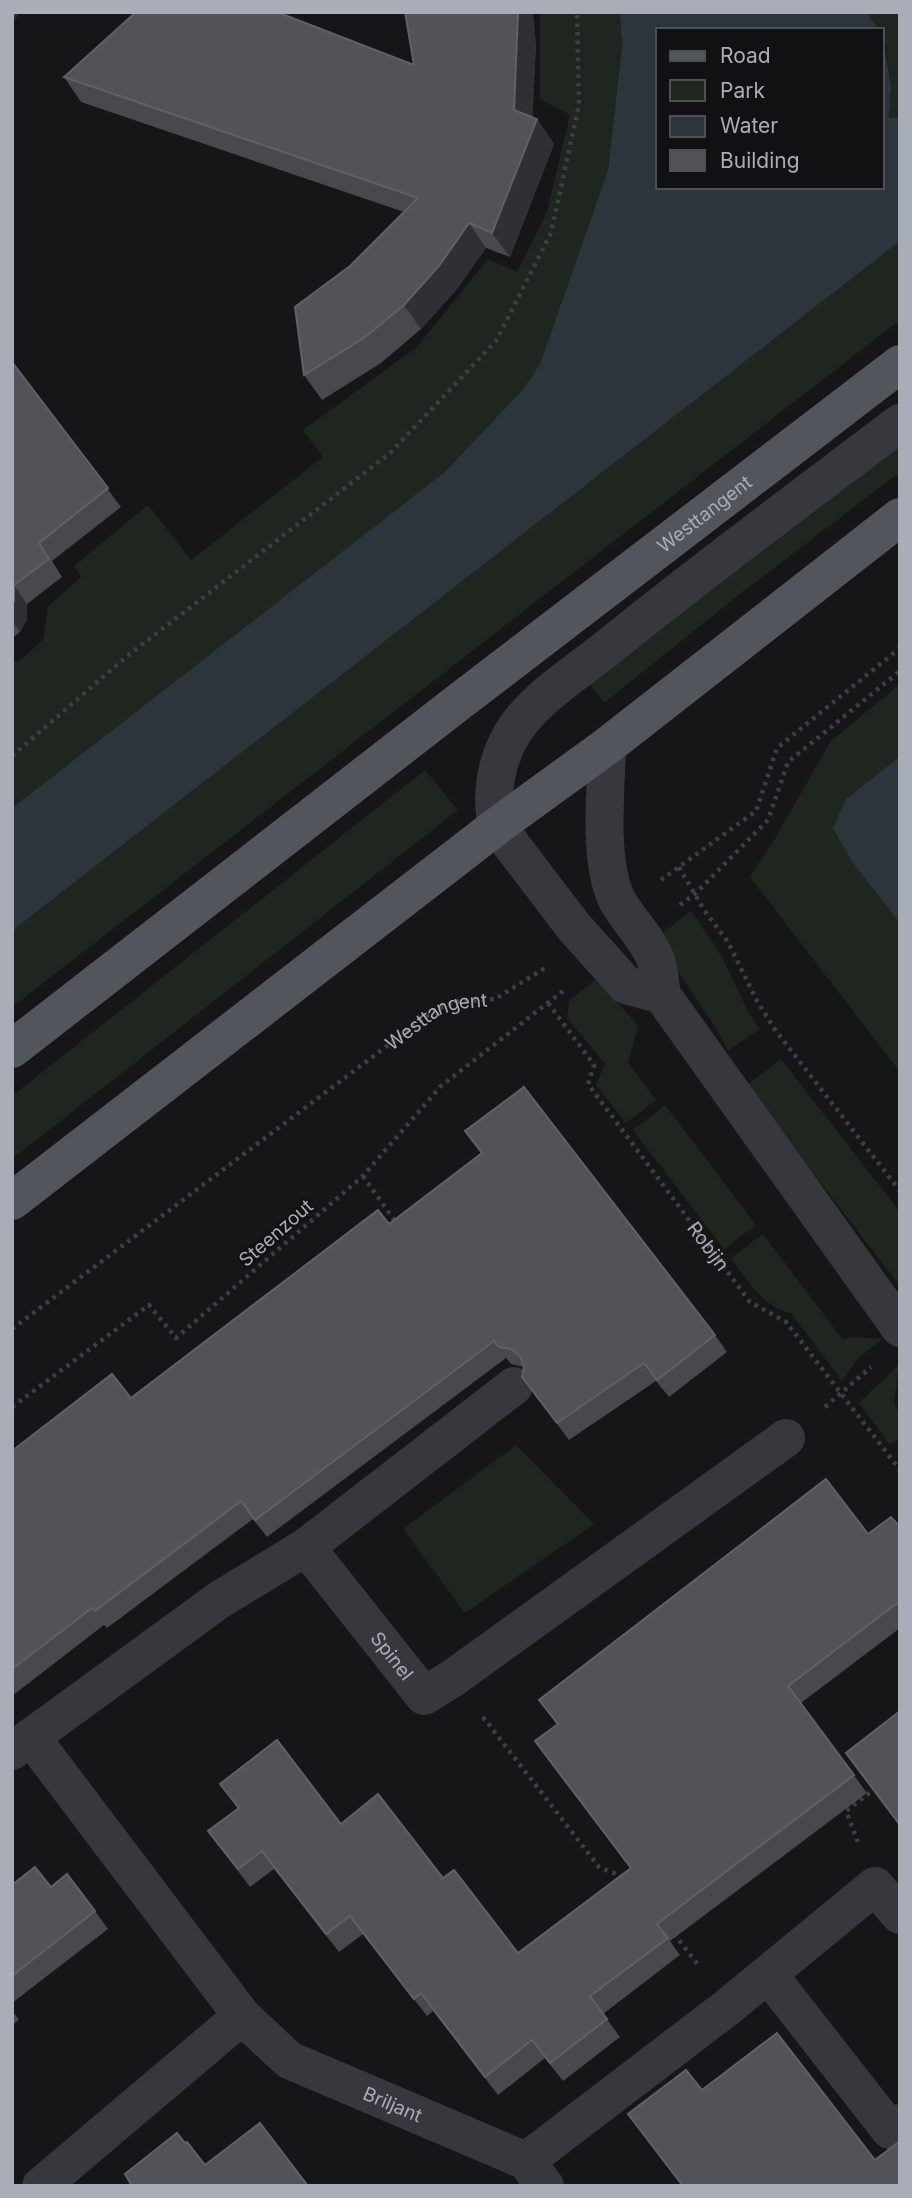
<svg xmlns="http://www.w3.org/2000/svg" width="912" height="2198" viewBox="0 0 912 2198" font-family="Inter,sans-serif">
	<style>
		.green { fill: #1e261f }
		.water { fill: #2c353c }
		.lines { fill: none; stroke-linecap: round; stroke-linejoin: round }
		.path { stroke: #3d3f44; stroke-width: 4.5; stroke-dasharray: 3.5 5; stroke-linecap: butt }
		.minor { stroke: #37383d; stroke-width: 38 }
		.major { stroke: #53555c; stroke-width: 38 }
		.wall { fill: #47494d }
		.shaded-wall { fill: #2f3033 }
		.building { fill: #525359; stroke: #5f6168; stroke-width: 2 }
		.labels { text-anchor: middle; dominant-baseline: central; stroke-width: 5; stroke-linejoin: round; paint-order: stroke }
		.street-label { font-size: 19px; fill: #a8adb8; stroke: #111113 }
	</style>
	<rect width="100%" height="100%" fill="#161618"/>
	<g class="green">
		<path d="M540,12H620L622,47L608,170L540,364L524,388L446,472L12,808V662H18L43,640L48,606L81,577L74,566L148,505L191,560L323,457L303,430L417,347L488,259L517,272L547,212L570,115L540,99Z"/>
		<path d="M866,12H900V118L889,119L891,86L884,36L882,30H879Z"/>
		<path d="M900,241V320L12,1007V931Z"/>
		<path d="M900,441V472L740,594L604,703L586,679Z"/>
		<path d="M900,684V756L846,799L852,862L900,923V1072L750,877L774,840L830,742Z"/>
		<path d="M425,770L458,810L12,1159V1096Z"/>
		<path d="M691,911L721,955L749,1013L760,1029L728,1051L716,1028L656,938Z"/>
		<path d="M597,978L638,1026L628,1063L656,1100L626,1123L596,1085L605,1063L567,1018L569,1001Z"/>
		<path d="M781,1059L900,1212V1286L746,1086Z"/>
		<path d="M665,1105L756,1225L724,1249L633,1130Z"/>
		<path d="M763,1234L843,1340L852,1337L883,1339L859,1357L842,1381L791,1313C762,1307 748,1280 731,1258Z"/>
		<path d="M899,1365L894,1404L900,1412V1438L890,1445L859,1403Z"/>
		<path d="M516,1445L594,1524L465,1613L403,1529Z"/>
	</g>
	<g class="water">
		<path d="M620,12H866L879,30H658V187H882V33L891,86L889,118H900V241L12,931V808L445,472L524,388L540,364L608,170L622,47Z"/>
		<path d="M900,756V923L852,862L833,828L846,799Z"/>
	</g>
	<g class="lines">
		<g class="path">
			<path d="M12,756L126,657L390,453L496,341L551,233L579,105L577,12"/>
			<path d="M679,867L704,910L728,942L757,1001L776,1031L900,1191"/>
			<path d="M661,880L756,811L777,748L900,648"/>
			<path d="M680,905L695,894L768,820L788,762L900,671"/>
			<path id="s1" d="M548,1003L594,1065L588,1084L750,1302L786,1322L900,1470"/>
			<path d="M363,1176L397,1224"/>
			<path id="s2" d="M12,1329L436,1009L457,1002L495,999L545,968"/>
			<path d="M12,1407L149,1305L176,1338L363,1176L441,1086L563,991"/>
			<path d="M825,1407L871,1367"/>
			<path d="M483,1717L599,1867L626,1878"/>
			<path d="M858,1842L846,1811L877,1787"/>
			<path d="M674,1934L699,1966"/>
		</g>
		<g class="minor">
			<path d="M607,746C606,790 598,861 617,900C629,922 650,940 657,964C660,973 660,985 662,995L900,1328"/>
			<path d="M662,995L626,985L574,927L497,826C490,795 496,761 512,734C531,701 576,673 606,649C702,571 801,498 900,423"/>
			<path d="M306,1547L514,1386"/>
			<path id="s3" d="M31,1737L242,2016L289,2060L526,2161L545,2186"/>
			<path id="s4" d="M12,1751L219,1600L306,1547L424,1696L453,1678L786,1438"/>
			<path d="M768,1974L890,2130L900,2123"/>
			<path d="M526,2161L729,2006L875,1886L900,1915"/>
			<path d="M41,2186L242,2016"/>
		</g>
		<g class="major">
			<path id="s5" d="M12,1049L460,701L900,364"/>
			<path d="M12,1201L497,826L607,746L900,517"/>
		</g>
	</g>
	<g class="wall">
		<path d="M536,43L532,117L537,119L554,144L510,257L486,248L456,290L421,329L381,363L322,400L304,375L350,266L404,212L81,102L64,77L414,65Z"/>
		<path d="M12,362L121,507L52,561L62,577L27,604V619L20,632L12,638Z"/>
		<path d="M465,1131L715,1335L727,1352L669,1397L656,1381L569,1440L522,1377L524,1367L511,1364L506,1358L267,1537L253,1519L107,1628L104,1625L12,1696V1451L131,1398L389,1224L481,1153Z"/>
		<path d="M900,1527V1628L801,1703L867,1793L670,1941L680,1955L603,2014L620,2037L563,2081L545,2058L498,2095L433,2011L427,2016L363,1934L339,1952L274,1869L250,1887L208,1831L238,1809L220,1784L341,1824L443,1878L518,1953L631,1869L535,1741L557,1725L539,1700L868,1534Z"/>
		<path d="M12,1885L51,1887L95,1911L108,1929L12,2003Z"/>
		<path d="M12,2010L19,2020L12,2025Z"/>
		<path d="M702,2090L875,2160L900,2186H682L628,2114Z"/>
	</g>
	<g class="shaded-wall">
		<path d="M12,12H20L12,24Z"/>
		<path d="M518,12H533L536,43L532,133L537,119L554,144L510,257L492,233L514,110Z"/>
		<path d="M469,223L486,248L456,290L421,329L404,305Z"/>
		<path d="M14,585L27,604V619L20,632L12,621Z"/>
	</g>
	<g class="building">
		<path d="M136,12H277L414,65L405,12H518L514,110L537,119L492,233L469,223L439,266L404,305L364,338L304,375L295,307L350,266L418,198L64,77Z"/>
		<path d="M12,362L108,488L39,543L49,559L14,585V601L12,604Z"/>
		<path d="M524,1087L715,1335L657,1380L644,1363L557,1423L522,1377L524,1366L520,1356L511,1349L499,1347L494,1341L255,1520L241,1501L95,1611L92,1608L12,1669V1451L112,1374L131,1398L378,1210L389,1224L482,1153L465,1131Z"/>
		<path d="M826,1479L868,1534L891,1517L900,1527V1601L788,1686L854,1775L657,1924L668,1938L590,1996L607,2019L550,2063L532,2040L485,2077L421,1993L414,1999L350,1916L326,1934L262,1851L238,1869L208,1831L239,1808L220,1784L277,1740L341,1824L378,1794L443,1878L454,1870L518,1953L631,1868L535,1741L558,1724L539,1700Z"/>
		<path d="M900,1711V1825L846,1753Z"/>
		<path d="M35,1867L51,1887L67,1874L95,1911L12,1976V1885Z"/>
		<path d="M777,2033L875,2160L900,2141V2186H683L628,2114L686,2070L702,2090Z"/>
		<path d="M260,2123L308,2186H132L125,2174L177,2133L185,2143L187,2142L205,2165Z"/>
	</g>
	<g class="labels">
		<g class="street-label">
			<text stroke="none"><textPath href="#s5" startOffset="875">Westtangent</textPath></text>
			<text stroke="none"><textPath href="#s2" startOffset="527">Westtangent</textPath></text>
			<text transform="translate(276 1233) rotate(-41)">Steenzout</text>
			<text stroke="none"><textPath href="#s1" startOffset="299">Robijn</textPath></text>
			<text stroke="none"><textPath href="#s4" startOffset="497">Spinel</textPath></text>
			<text stroke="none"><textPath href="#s3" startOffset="527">Briljant</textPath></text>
		</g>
	</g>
	<rect width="912" height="2198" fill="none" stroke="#a8adb8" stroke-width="28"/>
	<rect x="656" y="28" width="228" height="161" fill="#111113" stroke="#4d4f55" stroke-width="2"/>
	<rect x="670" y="51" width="35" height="10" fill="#53555c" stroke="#4d4f55" stroke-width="2"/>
	<text x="720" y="63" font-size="21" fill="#a8adb8">Road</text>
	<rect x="670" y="80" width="35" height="21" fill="#1e261f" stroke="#4d4f55" stroke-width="2"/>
	<text x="720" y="98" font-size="21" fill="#a8adb8">Park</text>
	<rect x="670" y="116" width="35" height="21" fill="#2c353c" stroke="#4d4f55" stroke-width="2"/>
	<text x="720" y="133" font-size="21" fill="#a8adb8">Water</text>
	<rect x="670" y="150" width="35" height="21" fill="#525359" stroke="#4d4f55" stroke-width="2"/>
	<text x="720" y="168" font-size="21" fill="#a8adb8">Building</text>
</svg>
